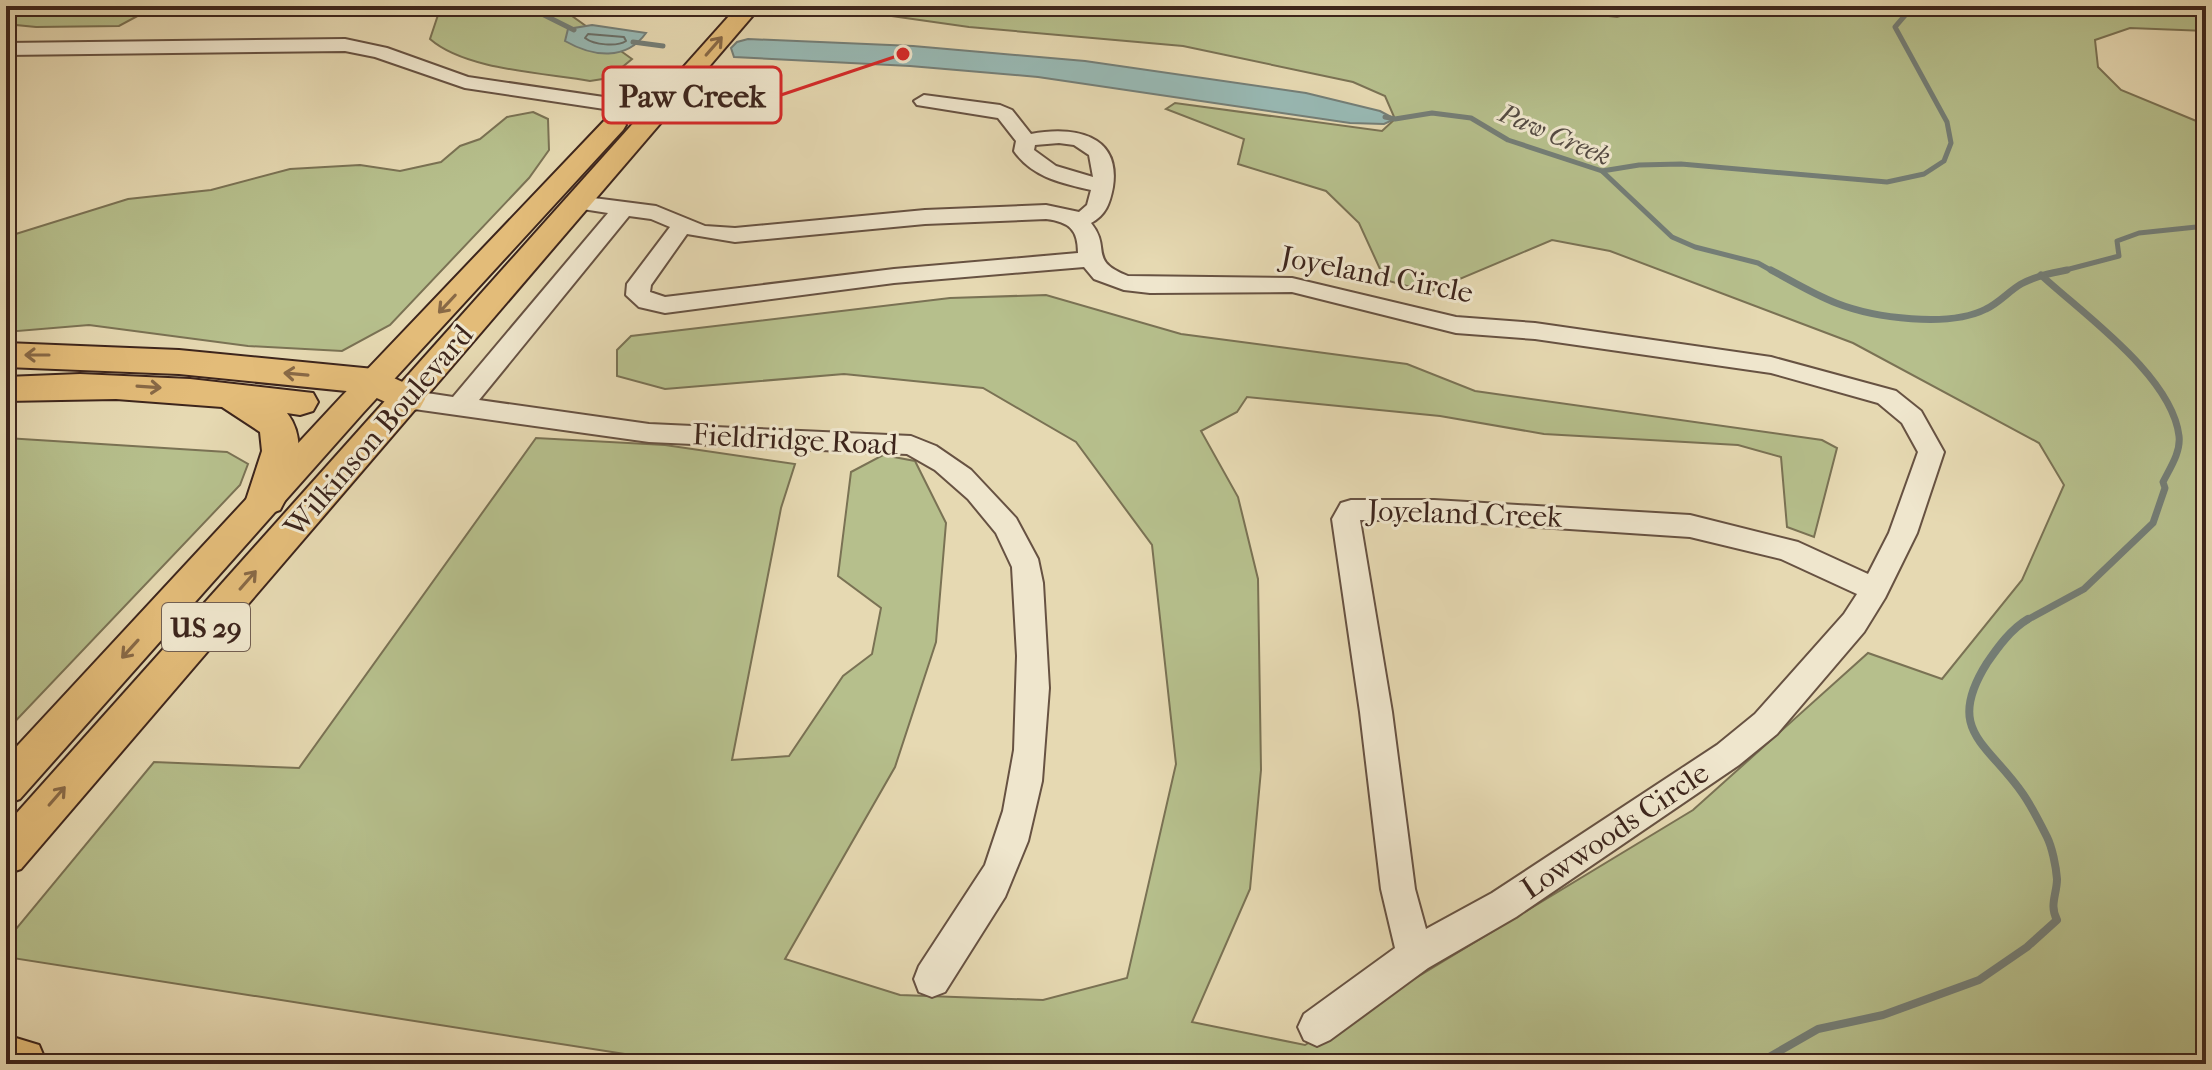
<svg xmlns="http://www.w3.org/2000/svg" width="2212" height="1070" viewBox="0 0 2212 1070" font-family="'IM FELL French Canon',serif">
	<style>
		.green { fill: #b6bf8c; stroke: #7a7254; stroke-width: 2 }
		.water { fill: #98b9b4; stroke: #747e77; stroke-width: 2 }
		.lines { fill: none; stroke-linecap: round; stroke-linejoin: round }
		.shore { stroke: #6a6f68; stroke-width: 2 }
		.stream-far2 { stroke: #747e77; stroke-width: 5 }
		.stream-far1 { stroke: #747e77; stroke-width: 7 }
		.stream { stroke: #747e77; stroke-width: 8 }
		.minor-casing { stroke: #675242; stroke-width: 4 }
		.major-casing { stroke: #3d251c; stroke-width: 4 }
		.highway-casing { stroke: #3d251c; stroke-width: 4 }
		.minor { fill: #efe6cd; fill-rule: evenodd }
		.major { fill: #e3bc79; fill-rule: evenodd }
		.highway { fill: #e3bc79; fill-rule: evenodd }
		.oneway { stroke: #886946 }
		.labels { text-anchor: middle; dominant-baseline: central; stroke-width: 6; stroke-linejoin: round; paint-order: stroke }
		.far-water-label { font-size: 26px; font-style: italic; fill: #544a42; stroke: #efe6cd }
		.shield { fill: #efe6cd; stroke: #725f51; stroke-width: 2 }
		.shield-label { font-size: 28px; font-weight: bold; fill: #3d251c }
		.street-label { font-size: 30px; fill: #3d251c; stroke: #efe6cd }
		.leader { fill: none; stroke: #d62828; stroke-width: 3 }
		.callout-dot { fill: #d62828; stroke: #efe6cd; stroke-width: 3 }
		.callout { fill: #efe6cd; stroke: #d62828; stroke-width: 3 }
		.callout-label { font-size: 32px; text-anchor: middle; font-weight: bold; fill: #3d251c }
	</style>
	<rect width="100%" height="100%" fill="#e6d9b2"/>
	<filter id="stains"><feTurbulence type="fractalNoise" baseFrequency=".0025" numOctaves="4"/><feColorMatrix values="0 0 0 0 .2 0 0 0 0 .09 0 0 0 0 .02 0 0 0 .5 -.17"/></filter>
	<radialGradient id="worn" r=".72"><stop offset=".6" stop-color="#630" stop-opacity="0"/><stop offset="1" stop-color="#630" stop-opacity=".3"/></radialGradient>
	<g class="green">
		<path d="M6,6H156L119,26L36,27L6,24Z"/>
		<path d="M441,6H558L632,59L609,78L590,81C545,73 465,70 430,39Z"/>
		<path d="M821,6H1203L1227,9L1229,6H1524L1617,17L1653,6H2206V31L2130,28L2095,40L2098,67L2121,90L2206,125V1064H689L6,957V941L154,762L299,768L536,438L665,445L795,464L781,508L732,760L789,756L843,676L872,654L881,608L838,576L851,472L883,455L915,461L946,523L936,642L895,767L785,959L900,995L1043,1000L1127,978L1176,764L1152,545L1076,442L983,388L844,374L665,389L617,376V350L631,336L950,298L1046,295L1181,334L1407,364L1475,391L1822,440L1837,448L1814,537L1787,527L1781,457L1738,445L1544,434L1440,416L1247,397L1237,412L1201,431L1238,497L1258,579L1261,770L1250,889L1192,1022L1305,1045L1693,810L1868,653L1942,679L2022,580L2064,485L2039,443L1853,343L1610,251L1552,240L1429,292L1385,280L1359,223L1326,191L1238,164L1244,139L1166,109L1175,103L1382,131L1395,119L1385,96L1353,82L1183,46L969,27Z"/>
		<path d="M533,112L548,119L549,150L529,178L390,325L342,351L248,346L89,325L6,332V237L128,199L211,190L290,169L360,165L400,171L441,162L460,146L480,139L507,117Z"/>
		<path d="M6,438L227,452L248,464L240,485L6,731Z"/>
	</g>
	<g class="water">
		<path d="M592,25L646,33C626,61 593,57 565,41L568,29Z"/>
		<path d="M748,39L913,46L1085,61L1306,93L1380,111L1395,119L1384,124L1350,123L1038,77L910,66L734,57L731,48L737,42Z"/>
	</g>
	<g class="lines">
		<path class="shore" d="M588,34L624,37L626,41C617,47 594,45 585,38Z"/>
		<g class="stream-far2">
			<path d="M526,6L574,30"/>
			<path d="M633,42L663,46"/>
			<path d="M1385,117L1395,119L1432,113L1471,118L1508,140L1602,171L1672,237L1695,247L1758,263L1774,272"/>
			<path d="M1602,171L1639,165L1681,164L1887,182L1924,174L1944,161L1951,143L1947,122L1895,27L1913,6"/>
			<path d="M2058,272L2119,256L2117,241L2139,233L2206,226"/>
		</g>
		<g class="stream-far1">
			<path d="M1771,270C1792,281 1813,294 1836,303C1874,318 1949,328 1986,309C1999,303 2009,291 2021,284C2036,276 2051,273 2067,270"/>
			<path d="M2025,621L2084,589L2153,523L2165,488L2163,482C2170,468 2181,452 2179,436C2172,376 2083,314 2041,275"/>
		</g>
		<path class="stream" d="M1757,1064L1818,1029L1883,1015L1979,980L2027,947L2057,920C2049,905 2057,894 2057,879C2056,866 2052,847 2047,837C2040,823 2032,807 2023,794C1988,743 1944,731 1987,663C1998,647 2011,629 2028,619"/>
		<defs>
			<g id="minor">
				<path d="M345,39L387,48L468,77L631,101L641,107L631,113L465,88L375,57L345,51L6,55V43Z"/>
				<path d="M924,95L1000,105L1012,110L1031,134C1073,126 1121,134 1113,187C1110,203 1106,215 1091,223C1112,249 1087,260 1128,276L1292,278L1456,317L1535,323L1771,357L1896,391L1921,411L1944,452L1917,533L1885,598L1864,632L1777,734L1739,765L1516,917L1428,968L1330,1040L1317,1046L1304,1040L1298,1027L1304,1014L1395,948L1381,889L1360,712L1332,519L1341,503L1351,500H1434L1690,515L1798,542L1868,574L1889,533L1918,452L1902,423L1878,403L1771,373L1535,339L1456,333L1292,292L1150,293L1124,290L1094,279L1084,267L894,283L665,313L639,307L626,295L627,284L670,227L651,219L629,216L479,400L649,424L911,436L936,446L971,470L1016,518L1038,559L1043,583L1049,688L1042,781L1028,841L1005,897L945,992L932,997L919,992L914,979L919,966L985,865L1003,811L1014,750L1017,656L1012,567L996,533L968,499L935,470L907,454L649,442L407,408L398,405L394,399L398,393L407,390L453,397L608,213L570,207L567,202L570,197L578,196L656,206L705,226L735,228L925,210L1046,205L1079,212L1087,205L1091,190C1061,183 1032,177 1014,151L1016,141L998,118L917,105L914,101ZM1059,143L1074,145L1089,155L1093,177L1056,166L1034,150L1035,145ZM1046,219C1069,222 1078,229 1078,253L894,269L665,297L650,292L651,285L687,234L735,242L925,224ZM1360,520H1434L1690,537L1781,559L1857,594L1844,614L1755,714L1717,745L1492,893L1426,929L1415,889L1392,712Z"/>
			</g>
			<g id="major">
				<path d="M738,6H761L21,869L6,874V825Z"/>
				<path d="M614,118L623,120L626,125L623,130L363,413L20,799L6,804V758L341,397L605,120Z"/>
			</g>
			<g id="highway">
				<path d="M6,343L179,350L374,369L420,390L425,399L420,408L407,412L366,393L179,374L6,367Z"/>
				<path d="M80,374L190,379L313,393L318,402L313,411L300,415L287,413C309,441 296,482 280,510L266,515L252,510L246,500L262,451L260,432L222,407L116,399L6,401V377Z"/>
				<path d="M6,1035L39,1045L47,1064H6Z"/>
			</g>
		</defs>
		<use href="#minor" class="minor-casing"/>
		<use href="#major" class="major-casing"/>
		<use href="#highway" class="highway-casing"/>
		<use href="#minor" class="minor"/>
		<use href="#major" class="major"/>
		<use href="#highway" class="highway"/>
	</g>
	<defs><path id="oneway-shaft" d="M-6 0H5M1.5-3L5.5 0L1.5 3" fill="none" stroke-width="1.6" stroke-linecap="round" stroke-linejoin="round" transform="scale(2)"/></defs>
	<g class="oneway">
		<use href="#oneway-shaft" transform="translate(714 46) rotate(-49)"/>
		<use href="#oneway-shaft" transform="translate(447 304) rotate(133)"/>
		<use href="#oneway-shaft" transform="translate(37 355) rotate(180)"/>
		<use href="#oneway-shaft" transform="translate(296 374) rotate(-175)"/>
		<use href="#oneway-shaft" transform="translate(149 387) rotate(4)"/>
		<use href="#oneway-shaft" transform="translate(248 580) rotate(-49)"/>
		<use href="#oneway-shaft" transform="translate(130 649) rotate(132)"/>
		<use href="#oneway-shaft" transform="translate(57 796) rotate(-49)"/>
	</g>
	<g class="labels">
		<g class="far-water-label">
			<text transform="translate(1555 135) rotate(23)">Paw Creek</text>
		</g>
		<rect class="shield" x="162" y="603" width="88" height="48" rx="6"/>
		<g class="shield-label">
			<text x="206" y="627">US 29</text>
		</g>
		<g class="street-label">
			<text transform="translate(1377 275) rotate(11)">Joyeland Circle</text>
			<text transform="translate(379 431) rotate(-49)">Wilkinson Boulevard</text>
			<text transform="translate(795 440) rotate(3)">Fieldridge Road</text>
			<text transform="translate(1465 514) rotate(2)">Joyeland Creek</text>
			<text transform="translate(1615 831) rotate(-34)">Lowwoods Circle</text>
		</g>
	</g>
	<path class="leader" d="M903 54L781 95"/>
	<circle class="callout-dot" cx="903" cy="54" r="8"/>
	<rect class="callout" x="603" y="67" width="178" height="56" rx="8"/>
	<g class="callout-label">
		<text x="692" y="107">Paw Creek</text>
	</g>
	<rect width="2212" height="1070" fill="none" stroke="#e6d9b2" stroke-width="32"/>
	<rect x="8" y="8" width="2196" height="1054" fill="none" stroke="#3d251c" stroke-width="4"/>
	<rect x="16" y="16" width="2180" height="1038" fill="none" stroke="#3d251c" stroke-width="2"/>
	<rect width="100%" height="100%" filter="url(#stains)"/>
	<rect width="100%" height="100%" fill="url(#worn)"/>
</svg>
